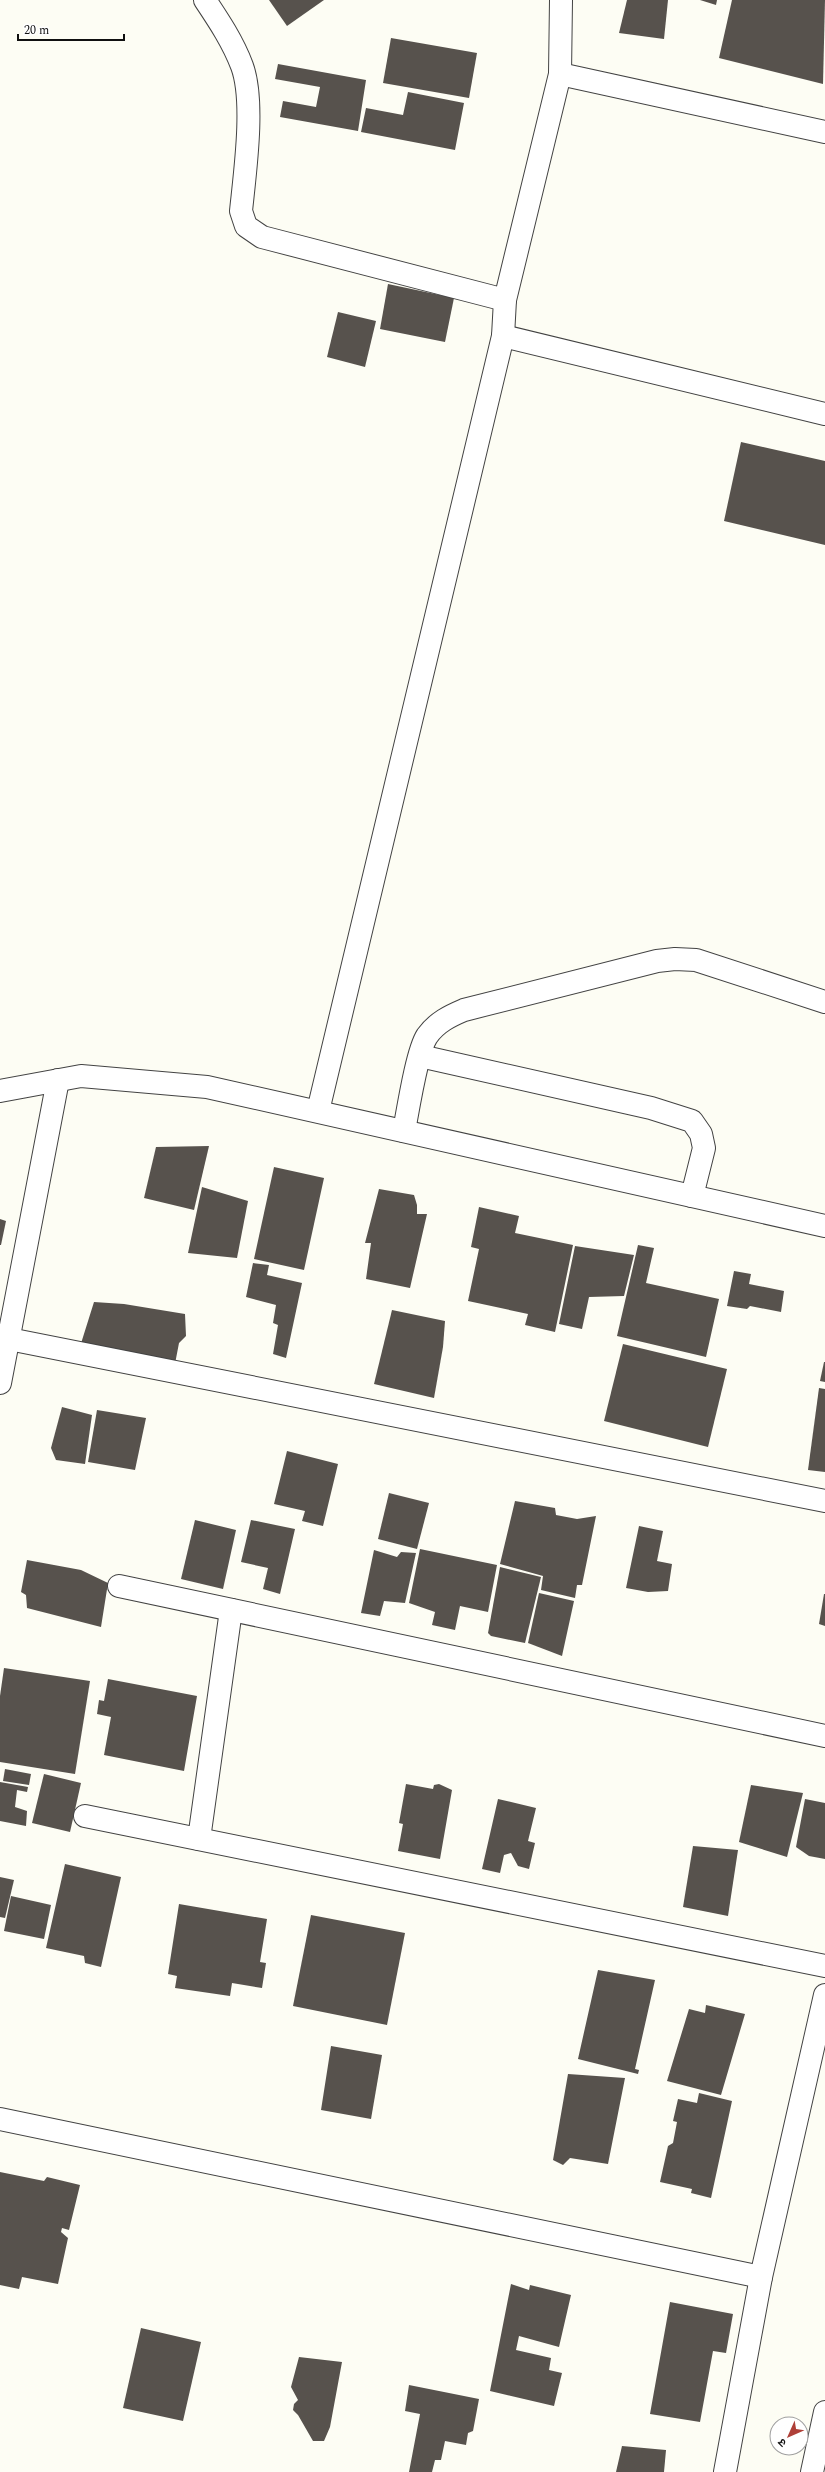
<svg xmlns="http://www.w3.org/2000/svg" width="825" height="2472" viewBox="0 0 825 2472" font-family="Spectral,'Noto Sans Devanagari',serif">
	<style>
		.building { fill: #57524d }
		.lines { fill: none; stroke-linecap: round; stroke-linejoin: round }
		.minor-casing { stroke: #434343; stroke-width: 24 }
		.minor { stroke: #fff; stroke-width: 22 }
	</style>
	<rect width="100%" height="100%" fill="#fdfdf4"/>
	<g class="building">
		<path d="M269,0H324L287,26Z"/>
		<path d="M627,0H668L664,39L619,33Z"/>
		<path d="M700,0H717L716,5Z"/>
		<path d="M732,0H825L823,84L719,58Z"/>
		<path d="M391,38L477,53L469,98L383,83Z"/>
		<path d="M278,64L366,80L358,131L280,117L283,101L316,107L320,87L275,79Z"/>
		<path d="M408,92L464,103L455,150L361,132L366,108L403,115Z"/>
		<path d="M388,284L454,298L445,342L380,329Z"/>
		<path d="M338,312L376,321L365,367L327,357Z"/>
		<path d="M741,442L825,461V545L724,521Z"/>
		<path d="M209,1146L194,1210L144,1198L156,1147Z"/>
		<path d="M274,1167L324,1178L304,1270L254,1259Z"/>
		<path d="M202,1187L248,1201L237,1258L188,1253Z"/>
		<path d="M379,1189L414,1195L417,1205V1214H427L410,1288L366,1279L371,1243H365Z"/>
		<path d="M479,1207L519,1216L515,1233L573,1245L555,1332L525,1325L528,1314L468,1301L479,1249L471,1247Z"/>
		<path d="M0,1219L6,1221L1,1245H0Z"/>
		<path d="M638,1245L654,1248L646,1283L719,1299L706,1357L617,1336Z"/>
		<path d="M575,1246L634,1255L624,1296L589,1297L582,1329L559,1324Z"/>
		<path d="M253,1263L269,1265L267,1275L302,1283L286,1358L273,1354L278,1325L273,1323L276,1305L246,1297Z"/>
		<path d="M734,1271L751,1274L749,1284L784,1291L781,1312L750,1306L747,1309L727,1306Z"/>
		<path d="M94,1302L124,1304L185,1314L186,1336L179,1343L174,1369L78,1353Z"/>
		<path d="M392,1310L445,1321L443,1347L434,1398L374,1384Z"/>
		<path d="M623,1344L727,1369L708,1447L604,1421Z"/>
		<path d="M824,1362H825V1382L820,1381Z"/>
		<path d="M819,1388L825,1389V1472L808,1470Z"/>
		<path d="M62,1407L92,1415L85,1464L56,1460L51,1448Z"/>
		<path d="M97,1410L146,1418L135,1470L88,1462Z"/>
		<path d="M287,1451L338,1464L323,1526L302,1521L305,1511L274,1504Z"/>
		<path d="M389,1493L429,1503L417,1549L378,1539Z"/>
		<path d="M515,1501L555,1508L556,1515L577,1519L596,1516L582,1585H577L575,1598L541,1590L543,1576L500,1564Z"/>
		<path d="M195,1520L236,1530L223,1589L181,1579Z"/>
		<path d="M251,1520L295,1529L280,1594L263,1589L268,1568L241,1562Z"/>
		<path d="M639,1526L663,1531L657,1561L672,1564L668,1591L648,1592L626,1588Z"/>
		<path d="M420,1549L497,1565L488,1612L460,1606L455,1630L432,1625L435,1612L409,1603Z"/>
		<path d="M374,1550L397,1557L401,1552L416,1553L405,1603L384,1601L380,1616L361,1613Z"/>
		<path d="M27,1560L81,1570L108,1583L101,1627L27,1608L26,1595L21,1592Z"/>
		<path d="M500,1567L541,1577L525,1643L491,1636L488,1633Z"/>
		<path d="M539,1593L574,1601L562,1656L528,1643Z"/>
		<path d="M824,1594H825V1626L819,1624Z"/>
		<path d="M4,1668L90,1681L75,1774L0,1762V1696Z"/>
		<path d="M108,1679L197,1696L184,1771L104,1755L111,1717L97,1714L99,1700L104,1701Z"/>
		<path d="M5,1769L31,1774L29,1785L3,1781Z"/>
		<path d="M44,1774L81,1783L70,1832L32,1823Z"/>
		<path d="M0,1782L28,1787L27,1792L17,1790L15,1807L27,1811L26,1826L0,1821Z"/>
		<path d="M406,1784L433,1789L434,1785L439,1784L452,1790L440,1859L398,1851L403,1824L399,1823Z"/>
		<path d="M751,1785L803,1793L787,1857L739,1842Z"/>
		<path d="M498,1799L536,1808L528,1841L535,1843L529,1869L518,1866L511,1853L504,1855L500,1873L482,1869Z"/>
		<path d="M805,1799L825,1803V1859L809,1856L796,1847Z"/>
		<path d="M693,1846L738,1850L728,1916L683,1907Z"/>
		<path d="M65,1864L121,1877L101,1967L85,1963L84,1956L46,1948Z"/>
		<path d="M0,1877L14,1880L5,1918L0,1917Z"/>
		<path d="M11,1896L51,1905L44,1939L4,1931Z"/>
		<path d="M179,1904L267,1919L260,1962L266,1963L262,1988L232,1983L230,1996L175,1988L177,1976L168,1974Z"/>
		<path d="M311,1915L405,1933L387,2025L293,2006Z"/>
		<path d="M598,1970L655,1980L635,2069L639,2070L638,2074L578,2059Z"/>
		<path d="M706,2005L745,2014L721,2095L667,2081L689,2009L705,2013Z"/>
		<path d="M331,2046L382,2055L371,2119L321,2110Z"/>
		<path d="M568,2074L625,2078L608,2164L570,2158L563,2165L553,2160Z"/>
		<path d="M699,2093L732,2101L711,2198L691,2193L692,2189L660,2182L668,2146L673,2143L677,2122L673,2121L678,2099L697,2103Z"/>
		<path d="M0,2172L44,2181L47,2177L80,2185L69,2230L62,2228L61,2232L68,2238L58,2284L22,2277L19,2289L0,2285Z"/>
		<path d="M511,2284L529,2290L530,2285L571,2295L559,2347L519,2336L516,2350L551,2358L549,2370L562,2373L554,2406L490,2391Z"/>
		<path d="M670,2302L733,2314L726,2353L713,2351L700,2422L650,2414Z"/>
		<path d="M141,2328L201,2342L183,2421L123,2408Z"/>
		<path d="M299,2357L342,2362L330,2427L324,2441H313L298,2415L293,2410L294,2404L298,2400L291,2387Z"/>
		<path d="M409,2385L479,2399L473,2431L468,2433L466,2445L445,2441L441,2460H435L432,2472H409L420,2414L405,2411Z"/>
		<path d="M622,2446L666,2450L664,2472H616Z"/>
	</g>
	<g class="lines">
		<defs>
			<g id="minor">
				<path d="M205,0C219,21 233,42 242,66C255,101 245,172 241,211L246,226L262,237L505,300"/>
				<path d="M560,74L825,132"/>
				<path d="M503,336L825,414"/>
				<path d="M420,1056L651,1108L692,1121L701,1134L704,1148L692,1196"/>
				<path d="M0,1091L81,1076L207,1087L825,1226"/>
				<path d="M318,1111L503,336L505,300L560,74L561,0"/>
				<path d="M404,1131C408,1110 417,1051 427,1036C437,1022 450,1016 464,1010L657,961L675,959L696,960L825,1002"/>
				<path d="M9,1339L825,1501"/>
				<path d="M0,1383L58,1080"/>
				<path d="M119,1586L825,1736"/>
				<path d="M85,1816L825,1966"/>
				<path d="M199,1839L231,1610"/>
				<path d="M0,2119L761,2277"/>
				<path d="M725,2472L761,2277L825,1995"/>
				<path d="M812,2472L825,2412"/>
			</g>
		</defs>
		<use href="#minor" class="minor-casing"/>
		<use href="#minor" class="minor"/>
	</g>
	<g transform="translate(789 2436) rotate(225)"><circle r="19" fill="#ffffff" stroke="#9f9f9f"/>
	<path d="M0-3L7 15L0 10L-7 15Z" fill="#af4038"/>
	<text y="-6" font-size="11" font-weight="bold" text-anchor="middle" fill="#101010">उ</text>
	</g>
	<path d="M18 34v6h106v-6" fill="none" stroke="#101010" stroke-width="2"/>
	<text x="24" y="34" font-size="12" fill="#101010" stroke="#ffffff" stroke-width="3" paint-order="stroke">20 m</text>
</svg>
